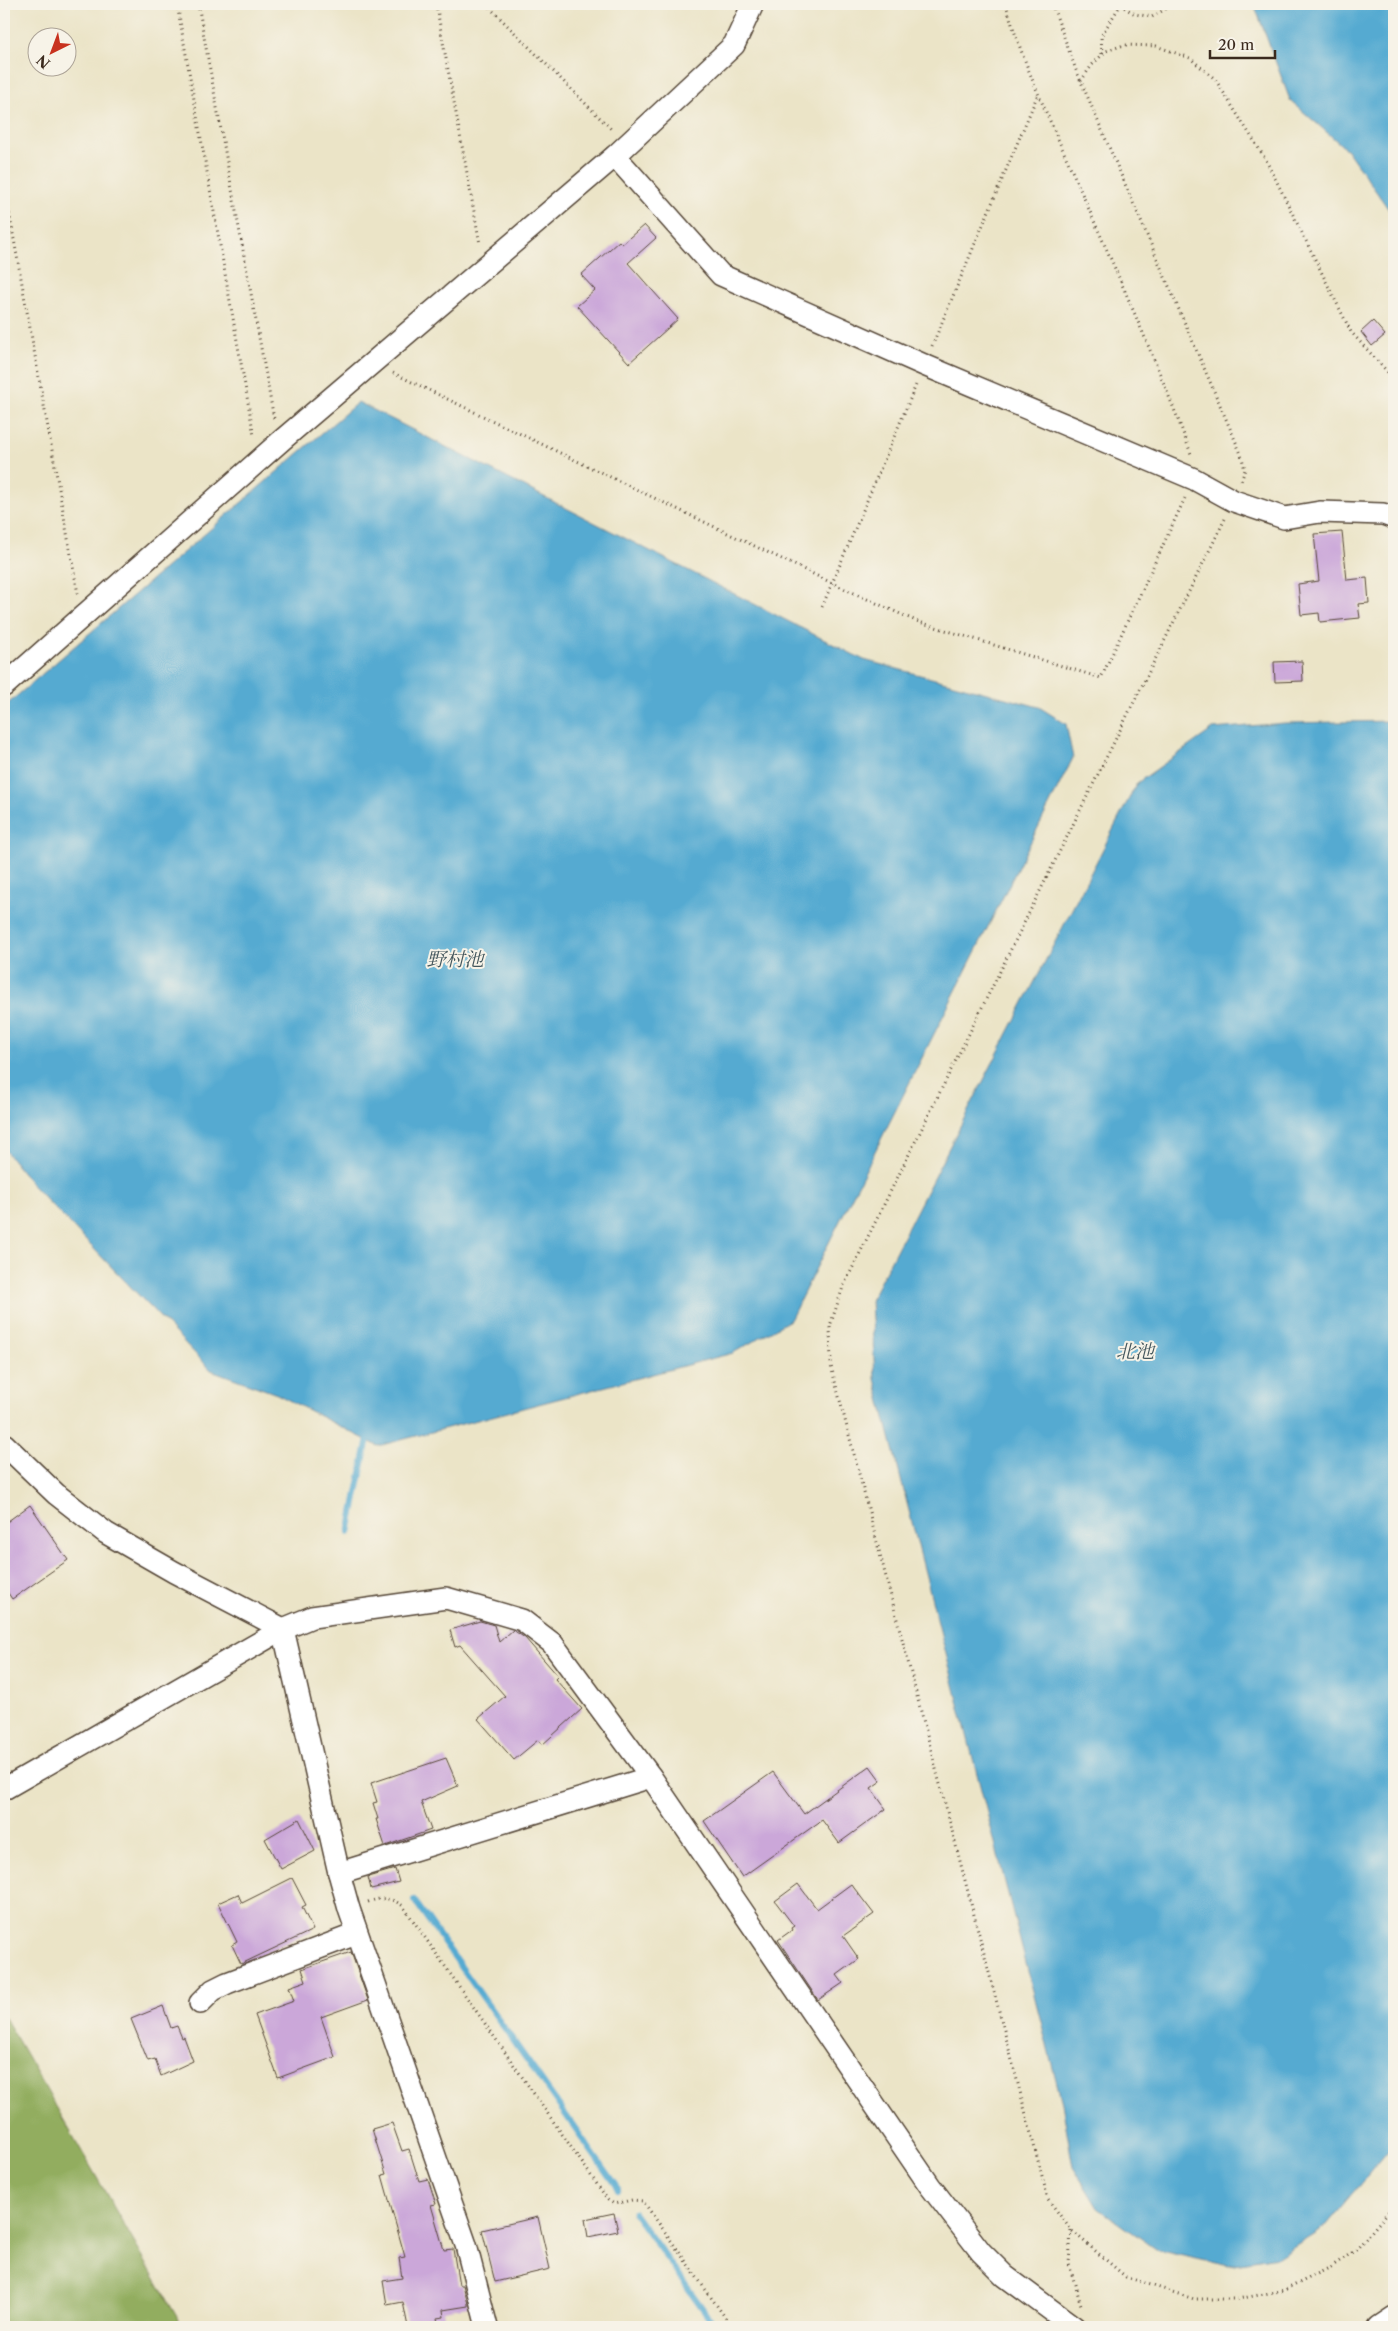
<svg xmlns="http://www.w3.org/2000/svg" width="1398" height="2331" viewBox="0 0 1398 2331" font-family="'Libre Caslon Text','Noto Serif JP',serif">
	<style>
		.forest { fill: #92ad5f; stroke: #666c3e }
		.water { fill: #54aad1; stroke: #486a78 }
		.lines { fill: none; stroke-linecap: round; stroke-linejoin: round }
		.stream { stroke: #54aad1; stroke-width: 6 }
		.building { fill: #cba7d9 }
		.minor-casing { stroke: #554637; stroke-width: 24 }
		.path { stroke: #554637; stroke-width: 3; stroke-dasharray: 1 4; stroke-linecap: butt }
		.minor { stroke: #fff; stroke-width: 21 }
		.labels { text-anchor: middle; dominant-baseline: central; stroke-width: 4; stroke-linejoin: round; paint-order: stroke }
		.water-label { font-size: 19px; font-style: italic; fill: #44575d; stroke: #f7f3e8 }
	</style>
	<rect width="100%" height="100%" fill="#f7f3e8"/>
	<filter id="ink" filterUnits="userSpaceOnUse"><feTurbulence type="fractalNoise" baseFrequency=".02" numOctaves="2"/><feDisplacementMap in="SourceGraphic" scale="10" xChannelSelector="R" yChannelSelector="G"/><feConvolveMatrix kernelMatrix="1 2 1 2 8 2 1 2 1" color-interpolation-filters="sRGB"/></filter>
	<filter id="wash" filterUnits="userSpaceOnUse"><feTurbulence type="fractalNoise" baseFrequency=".0096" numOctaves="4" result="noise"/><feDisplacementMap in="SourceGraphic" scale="20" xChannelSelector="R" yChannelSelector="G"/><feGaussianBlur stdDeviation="1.12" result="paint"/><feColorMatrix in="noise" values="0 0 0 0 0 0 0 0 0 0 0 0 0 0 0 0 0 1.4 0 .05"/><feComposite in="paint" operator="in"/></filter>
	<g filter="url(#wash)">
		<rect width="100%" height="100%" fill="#ebe4c7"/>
		<path class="forest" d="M4,2016L177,2317L180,2327H4Z"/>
		<g class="water">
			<path d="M1254,4H1394V217L1347,150L1290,100Z"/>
			<path d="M358,402L864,660L1039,707L1066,724L1073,758L790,1320L733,1353L378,1446L277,1394L211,1370L36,1189L4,1149V707Z"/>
			<path d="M1394,721V2144L1324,2227L1277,2257L1229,2265L1156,2249L1098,2208L1073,2167L1062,2103L875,1379L871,1299L1137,783L1213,729L1285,723Z"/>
		</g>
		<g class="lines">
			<g class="stream">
				<path d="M349,1533L369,1433"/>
				<path d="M414,1900L618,2189"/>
				<path d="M634,2213L716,2327"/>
			</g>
		</g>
		<g id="blocks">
			<g class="building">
				<path d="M644,225L656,238L628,263L678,319L629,363L577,306L595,290L581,275L619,241L622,244Z"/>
				<path d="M1373,321L1385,335L1372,346L1361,332Z"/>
				<path d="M1342,532L1347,580L1367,578L1369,603L1358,604L1360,618L1320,622L1319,613L1301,615L1298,584L1319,581L1314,534Z"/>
				<path d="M1302,661L1303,681L1275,682L1274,662Z"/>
				<path d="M30,1505L68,1560L12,1599L4,1587V1524Z"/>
				<path d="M480,1621L494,1625L499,1642L513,1630L525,1638L558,1676L555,1679L582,1709L542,1745L538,1740L514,1760L478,1719L505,1696L460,1645L455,1647L450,1630Z"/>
				<path d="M446,1758L458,1786L421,1802L431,1830L385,1846L376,1819H378L373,1803L377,1802L371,1783Z"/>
				<path d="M870,1766L881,1781L871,1788L886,1809L839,1843L822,1820L742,1877L704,1821L773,1772L804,1814Z"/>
				<path d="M299,1819L315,1851L281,1869L265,1839Z"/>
				<path d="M395,1869L399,1882L371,1889L368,1877Z"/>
				<path d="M292,1878L306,1905L302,1907L313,1930L241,1964L232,1945L237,1942L218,1903L238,1894L242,1903Z"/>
				<path d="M798,1884L817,1909L851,1884L874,1914L843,1936L859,1959L837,1975L843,1983L818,2000L778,1940L792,1930L791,1928L794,1926L775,1901Z"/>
				<path d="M351,1952L368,2000L321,2017L335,2057L278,2078L255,2015L294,2001L289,1987L306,1981L302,1969Z"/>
				<path d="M163,2006L171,2028L177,2026L182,2038L184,2037L193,2061L161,2076L155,2059L148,2061L131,2019Z"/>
				<path d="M392,2123L402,2151L409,2149L419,2181L428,2179L436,2204L431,2205L444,2250L453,2249L459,2285H463L468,2304V2306L443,2310L444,2317L437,2318L439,2327H408L403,2302L387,2305L383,2281L402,2278L399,2258L405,2257L382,2175L386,2174L372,2129Z"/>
				<path d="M614,2213L618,2231L588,2237L585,2219Z"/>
				<path d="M538,2217L550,2269L495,2282L482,2230Z"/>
			</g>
		</g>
	</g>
	<g filter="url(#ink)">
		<use href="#blocks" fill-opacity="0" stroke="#554637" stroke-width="1"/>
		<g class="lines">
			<defs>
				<g id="minor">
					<path d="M615,156L721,275L924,365L1194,479L1234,501L1284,518L1320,512L1383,514L1394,518"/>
					<path d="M4,686L282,440L615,156L734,45L753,4"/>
					<path d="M4,1444L56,1494L106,1533L174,1572L283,1629"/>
					<path d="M283,1629L339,1873L349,1909L466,2245L487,2327"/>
					<path d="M4,1789L283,1629L312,1617L446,1598L522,1620L552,1643L651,1777L930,2186L981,2252L1005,2276L1074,2327"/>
					<path d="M339,1873L651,1777"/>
					<path d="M200,2003L213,1990L227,1983L356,1934"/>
					<path d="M1379,2327L1394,2317"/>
				</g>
			</defs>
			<use href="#minor" class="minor-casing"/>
			<g class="path">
				<path d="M177,4L254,436"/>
				<path d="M198,4L274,419"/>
				<path d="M436,4L480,244"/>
				<path d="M486,4L612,130"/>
				<path d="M1006,4C1023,65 1051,122 1076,180C1116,271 1157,361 1191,454"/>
				<path d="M1052,4L1076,70L1241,454L1245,470L1241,481"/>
				<path d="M1120,5L1135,14L1152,17L1174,4"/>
				<path d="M1102,54L1101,36L1121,4"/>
				<path d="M1081,81L1092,65L1106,51L1124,45L1156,46L1190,58L1215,79L1266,160L1351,332L1394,379"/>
				<path d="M4,184L78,594"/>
				<path d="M932,346L1038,94"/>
				<path d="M393,373L834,584L916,621L1101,678L1185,498"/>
				<path d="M1225,519L843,1287L830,1326L831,1366L1048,2199L1071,2230L1126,2277L1194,2299H1238L1285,2290L1331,2267L1356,2250L1394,2205"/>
				<path d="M822,607L916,385"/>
				<path d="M368,1902C383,1897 390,1897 403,1906L608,2200L614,2204L632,2200L643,2201L732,2327"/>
				<path d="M1071,2230L1069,2264L1081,2305"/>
			</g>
			<use href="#minor" class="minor"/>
		</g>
	</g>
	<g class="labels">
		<g class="water-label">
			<text x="455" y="959">野村池</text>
			<text x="1135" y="1351">北池</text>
		</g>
	</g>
	<rect width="1398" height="2331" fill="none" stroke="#f7f3e8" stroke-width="20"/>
	<g transform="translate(52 52) rotate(222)"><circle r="24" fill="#f7f3e8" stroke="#aca397"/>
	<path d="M0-4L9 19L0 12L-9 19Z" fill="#c8321e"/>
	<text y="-8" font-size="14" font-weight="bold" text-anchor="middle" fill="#3b2a1e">N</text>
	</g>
	<path d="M1210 50v8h65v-8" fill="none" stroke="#3b2a1e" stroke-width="2.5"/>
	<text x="1218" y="50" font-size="15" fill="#3b2a1e" stroke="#f7f3e8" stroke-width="4" paint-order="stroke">20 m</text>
</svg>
